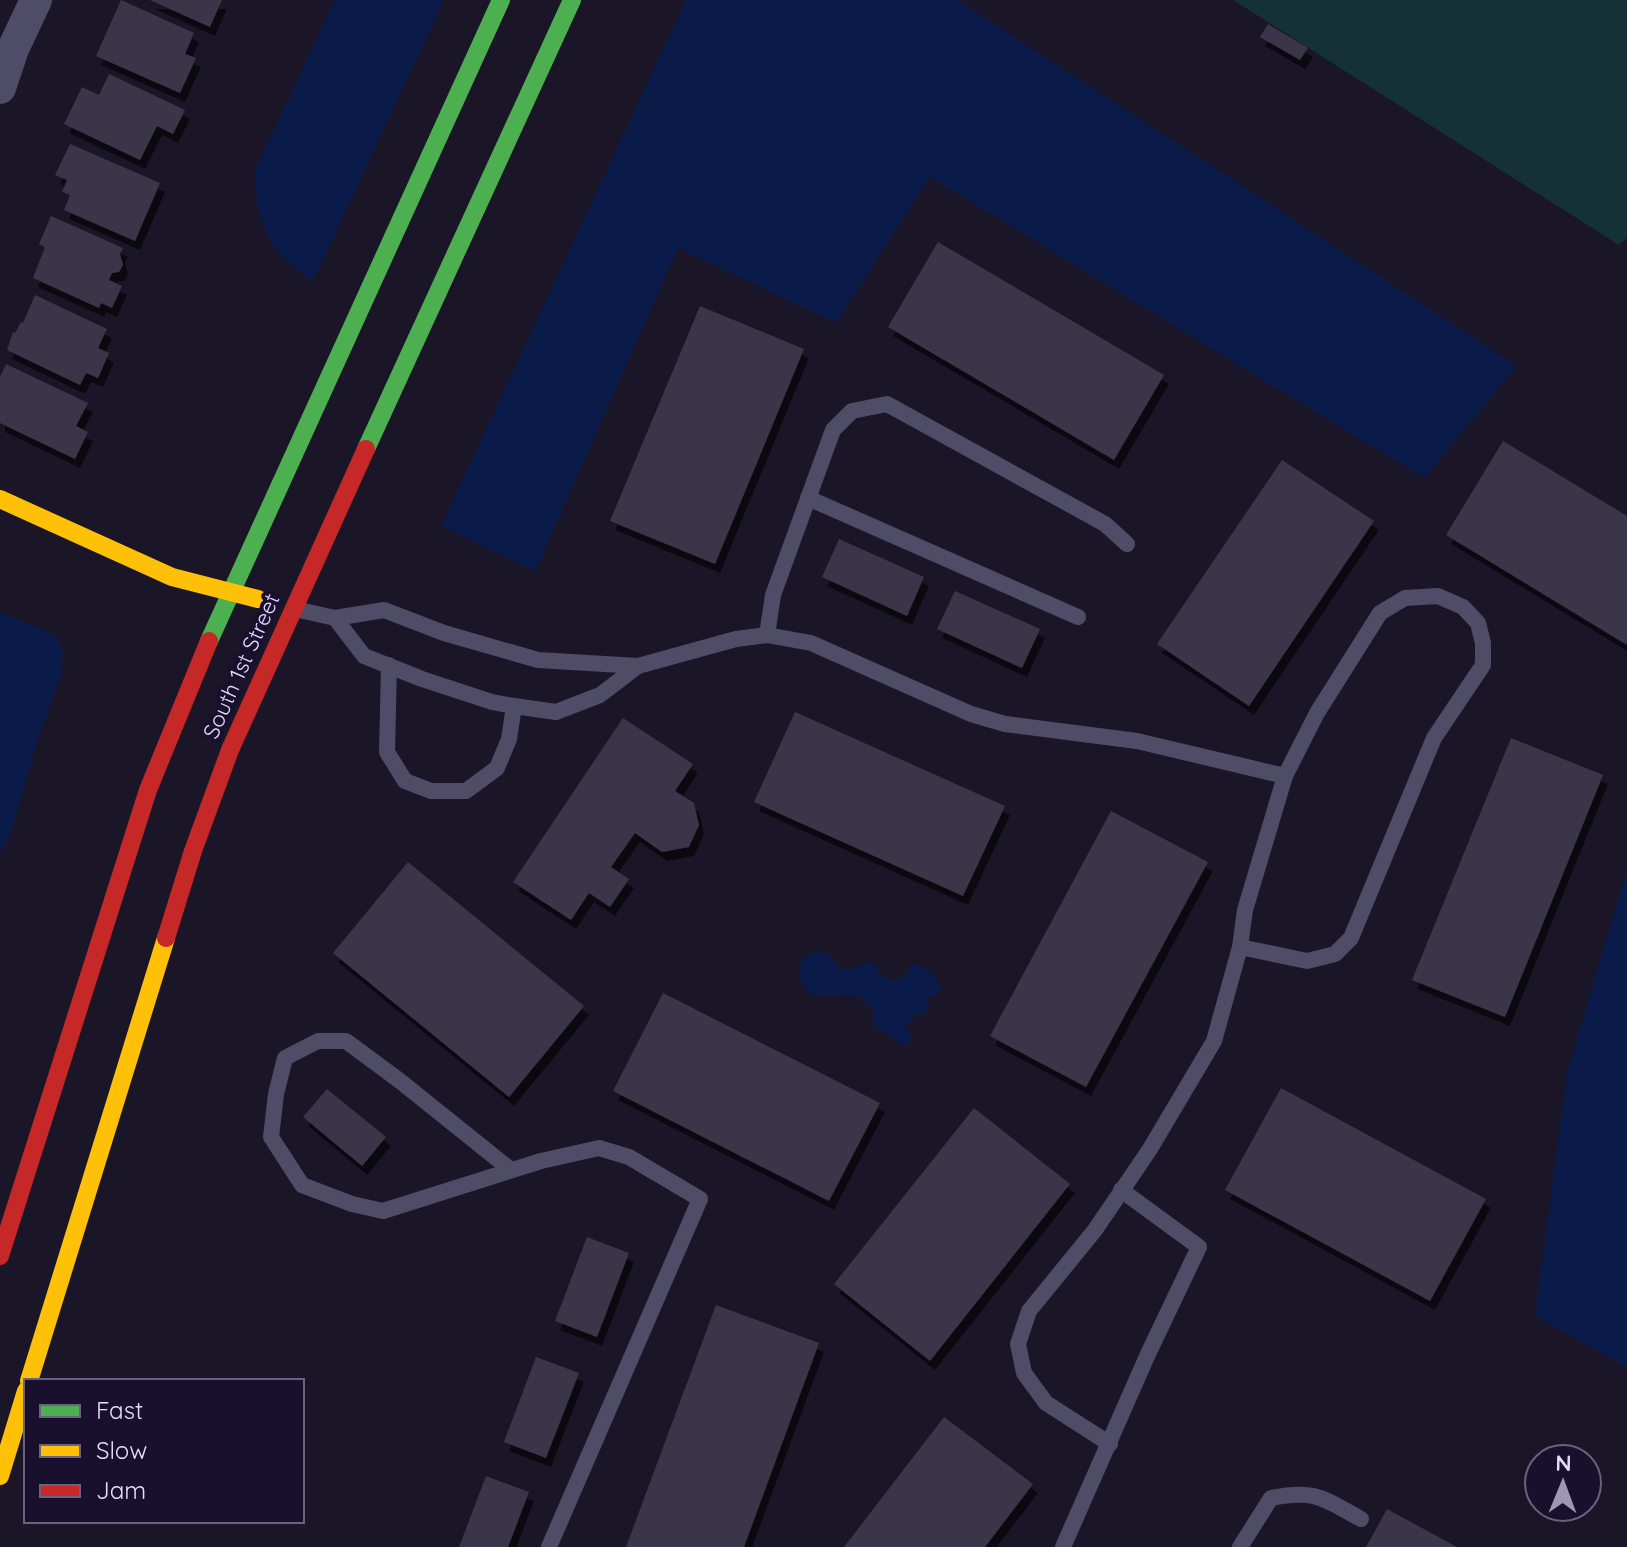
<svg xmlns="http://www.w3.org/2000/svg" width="1627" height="1547" viewBox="0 0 1627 1547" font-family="Quicksand,sans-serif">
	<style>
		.green { fill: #143135 }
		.water { fill: #0a1b4a }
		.building { fill: #3a3548; filter: url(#shadow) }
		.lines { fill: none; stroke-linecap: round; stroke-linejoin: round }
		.lane { stroke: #4f4c67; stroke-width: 16 }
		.street { stroke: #4f4c67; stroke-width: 32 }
		.fast { stroke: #4caf50; stroke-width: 18 }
		.slow { stroke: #ffc107; stroke-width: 18 }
		.jam { stroke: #c62828; stroke-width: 18 }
		.labels { text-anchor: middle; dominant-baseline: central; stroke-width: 8; stroke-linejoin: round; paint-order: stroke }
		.street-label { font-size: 22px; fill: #e3dcff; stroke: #18102d }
	</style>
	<defs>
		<filter id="shadow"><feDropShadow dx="5" dy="9" stdDeviation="0" flood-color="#0009"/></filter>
	</defs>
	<rect width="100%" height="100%" fill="#1b1627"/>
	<path class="green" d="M1233,0H1627V238L1619,245Z"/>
	<g class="water">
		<path d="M335,0H444L313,281C269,255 256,221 254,172Z"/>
		<path d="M686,0H958L1517,366L1424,478L930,177L836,323L678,248L535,572L441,526Z"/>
		<path d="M0,612L56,636L63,651L61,676L39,735L10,836L0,853Z"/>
		<path d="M1627,869V1368L1535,1316L1567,1073Z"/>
		<path d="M816,951C831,952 831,958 839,969L858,968L861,963L874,962L882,975L889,979C902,979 910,977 911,963C926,966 938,975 942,990L925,1000L930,1004L923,1015L917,1012L905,1030L913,1036L906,1047L873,1026V1009L858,995L813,996C795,983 793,959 816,951Z"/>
	</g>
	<g class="building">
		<path d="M121,0L194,33L185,54L196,58L180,93L96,56Z"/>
		<path d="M150,0H222L210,27Z"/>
		<path d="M1268,24L1308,48L1300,60L1260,37Z"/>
		<path d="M109,74L185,110L173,134L157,126L140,160L64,124L82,87L99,95Z"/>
		<path d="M70,144L160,183L135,241L64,210L70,195L62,192L67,180L55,175Z"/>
		<path d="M51,216L123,248L120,254L123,265L119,272L112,273L109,280L122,286L112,308L101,303L99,308L33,278L45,247L39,244Z"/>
		<path d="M938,242L1164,375L1114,460L888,327Z"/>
		<path d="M35,295L107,329L98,348L109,353L98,378L86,373L80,385L7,350L13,332L15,333L21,322L23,323Z"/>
		<path d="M700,306L804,349L715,564L610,521Z"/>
		<path d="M6,364L88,403L76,426L88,432L75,459L0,423V377Z"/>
		<path d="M1503,441L1627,516V645L1446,535Z"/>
		<path d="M1282,460L1374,521L1249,706L1157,644Z"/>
		<path d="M839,539L924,577L907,616L822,577Z"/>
		<path d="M955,591L1040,629L1022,668L937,629Z"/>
		<path d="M795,712L1005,806L963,896L754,802Z"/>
		<path d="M623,718L693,764L675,791L694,803L699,825L689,847L662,852L635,833L611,867L629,879L610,907L589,893L571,920L513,882Z"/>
		<path d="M1511,738L1603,775L1505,1017L1412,980Z"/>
		<path d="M1111,811L1208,862L1086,1087L990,1036Z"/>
		<path d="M408,862L584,1006L509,1097L333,953Z"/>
		<path d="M663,993L880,1103L829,1201L613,1091Z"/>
		<path d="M1281,1088L1486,1199L1430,1301L1225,1190Z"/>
		<path d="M327,1089L386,1137L362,1166L303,1117Z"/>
		<path d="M974,1108L1070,1184L930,1361L834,1284Z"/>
		<path d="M587,1237L629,1253L597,1337L555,1321Z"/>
		<path d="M716,1305L819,1343L744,1547H626Z"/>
		<path d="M536,1357L579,1373L546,1458L504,1442Z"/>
		<path d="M944,1417L1033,1484L985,1547H844Z"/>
		<path d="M486,1476L529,1492L508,1547H459Z"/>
		<path d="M1387,1509L1457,1547H1366Z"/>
	</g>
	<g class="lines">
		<g class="lane">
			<path d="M808,498L1078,617"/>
			<path d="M295,609L335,618L384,610L444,633L538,660L638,666L736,639L767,635L811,643L971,714L1005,724L1137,741L1285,776"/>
			<path d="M335,618L364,656L422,679L492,702L514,706L556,712L600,695L638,666"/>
			<path d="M767,635L773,595L833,430L852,411L887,404L1105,524L1127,544"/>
			<path d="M389,665L387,752L405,781L431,791H466L497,768L509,739L514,706"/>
			<path d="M511,1170L400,1081L346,1041H318L285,1058L276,1094L271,1137L302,1185L352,1204L383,1211L541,1161L599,1148L629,1157L700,1199L549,1547"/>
			<path d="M1110,1444L1046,1403L1024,1373L1018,1344L1029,1311L1095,1230L1150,1149L1214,1041L1240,947L1245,910L1285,776L1317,713L1380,613L1405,598L1438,596L1463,607L1478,623L1483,643V665L1434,738L1351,938L1335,954L1307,961L1240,947"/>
			<path d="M1063,1547L1148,1354L1199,1247L1121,1190"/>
			<path d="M1240,1547L1271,1498C1315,1489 1323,1498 1361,1519"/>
		</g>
		<path class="street" d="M0,88L13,49L36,0"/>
		<g class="fast">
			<path d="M366,449L572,0"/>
			<path d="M209,641L501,0"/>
		</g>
		<g class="slow">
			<path d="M0,499L172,577L258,599"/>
			<path d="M29,1381L166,938"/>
			<path d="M0,1476L26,1391"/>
		</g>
		<g class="jam">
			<path d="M166,938L193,851L230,750L366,449"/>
			<path d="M0,1256L148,790L209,641"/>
		</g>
	</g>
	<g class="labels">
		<g class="street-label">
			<text transform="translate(241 666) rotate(-66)">South 1st Street</text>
		</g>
	</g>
	<rect x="24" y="1379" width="280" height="144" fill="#18102d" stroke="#696281" stroke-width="2"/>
	<rect x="40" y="1405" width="40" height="12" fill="#4caf50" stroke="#696281" stroke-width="2"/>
	<text x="96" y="1419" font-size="24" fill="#e3dcff">Fast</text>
	<rect x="40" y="1445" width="40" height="12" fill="#ffc107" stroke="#696281" stroke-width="2"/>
	<text x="96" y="1459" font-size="24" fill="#e3dcff">Slow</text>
	<rect x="40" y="1485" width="40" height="12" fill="#c62828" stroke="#696281" stroke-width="2"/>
	<text x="96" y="1499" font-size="24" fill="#e3dcff">Jam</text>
	<g transform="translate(1563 1483) rotate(1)"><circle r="38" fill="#18102d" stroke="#696281" stroke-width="2"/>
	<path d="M0-6L14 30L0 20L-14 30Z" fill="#9d97b3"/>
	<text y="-12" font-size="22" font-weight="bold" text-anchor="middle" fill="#e3dcff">N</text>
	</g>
</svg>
